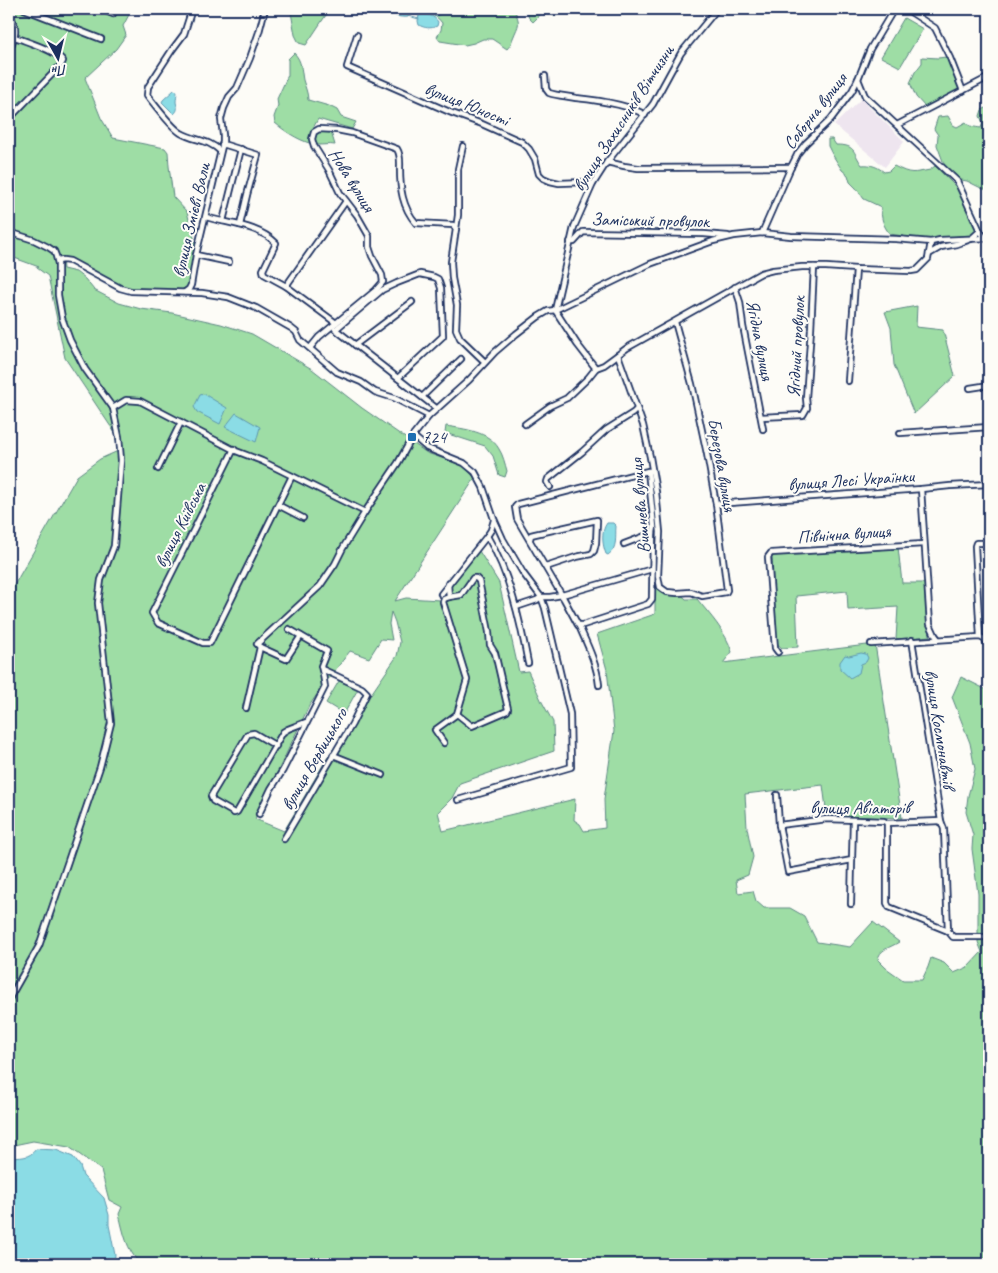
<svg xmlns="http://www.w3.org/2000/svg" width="998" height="1273" viewBox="0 0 998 1273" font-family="Caveat,sans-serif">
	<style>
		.built { fill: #eee5ef }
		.green { fill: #9edda5; stroke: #5c8682; fill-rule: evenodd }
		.water { fill: #8bdce5; stroke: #5e97af }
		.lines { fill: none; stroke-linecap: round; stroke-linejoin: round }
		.stream { stroke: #5e97af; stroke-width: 1 }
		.minor-casing { stroke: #1b2f5e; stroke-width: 8 }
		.minor { stroke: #fdfcf7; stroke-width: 4.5 }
		.poi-dot { fill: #1f6fb2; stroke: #fdfcf7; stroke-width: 2 }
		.labels { text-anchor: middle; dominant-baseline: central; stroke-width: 4; stroke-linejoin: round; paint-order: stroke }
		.street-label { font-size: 18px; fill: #1b2f5e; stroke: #fdfcf7 }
		.poi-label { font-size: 18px; fill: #1b2f5e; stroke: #fdfcf7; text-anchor: start }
	</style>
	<rect width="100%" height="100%" fill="#fdfcf7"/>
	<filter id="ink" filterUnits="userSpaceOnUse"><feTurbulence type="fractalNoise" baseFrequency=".02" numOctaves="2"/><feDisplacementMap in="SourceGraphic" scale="10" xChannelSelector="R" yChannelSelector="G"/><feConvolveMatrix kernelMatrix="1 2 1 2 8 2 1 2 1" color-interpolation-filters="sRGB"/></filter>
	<g filter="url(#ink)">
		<path class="built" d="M862,98L868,106L902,139L904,142L885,167L834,125Z"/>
		<g class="green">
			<path d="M9,9H132L123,26L126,35L116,49L85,78L101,118L113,138L165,148L168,152L169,166L173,197L187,212L196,245L188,287L184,291L137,289L124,288L75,262L62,257L63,269L76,272L85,279L94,290L119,303L141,309L172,313L221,324L252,334L312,369L362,408L427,453L462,465L475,478L395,601L406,598L440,600L479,551L499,583L519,672L528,671L542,702L553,722L554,751L460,783L452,798L438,812L443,831L575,799L574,820L580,824L584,831L605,828L604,799L614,731L607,670L597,634L655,614V588L677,591L686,599H697C710,615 726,632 732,652L723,663L875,644L902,818L827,816L823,785L745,794L747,828L753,857L748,875L736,880L738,893L753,891L756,901L764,908H790L804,916L817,942L850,947L873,922L899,942C890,948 879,949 878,960L886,968L903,980H922L928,967L931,958L944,963L954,973L968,967L982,952L978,942V894L972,849L973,835L966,812L968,796L975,769L970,743L952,697L961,677L989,691V1264H140C126,1248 124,1234 119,1214L122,1207L109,1200L101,1170L69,1147L33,1141L9,1146V594L77,476L100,459L118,451L115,433L65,358L48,276L37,268L39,267L9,256ZM391,612L395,622L400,642L397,656L326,760L284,831L255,819L309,706L320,690L350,651L369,658L381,639L392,640L389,624Z"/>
			<path d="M289,9H330L306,45L299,43L295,35L291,12Z"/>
			<path d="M409,9H514C521,25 519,23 513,38C511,43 511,45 507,49L492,39H483L474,43L465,45L440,41L437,37L441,30L442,23C434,11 422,14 409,9Z"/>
			<path d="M526,9H562L561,12L555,15L542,10L537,18L533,22L529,18Z"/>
			<path d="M904,18L923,29L900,67L881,57Z"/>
			<path d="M294,53C302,61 301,69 303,80C305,87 308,93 308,100L329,106L337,110L341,117L356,122L352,129L318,119L313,128L331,132L335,145C329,144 324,145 318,145C303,143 287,133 275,123L274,117L278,106L277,99L288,75V59Z"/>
			<path d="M922,57L938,58L946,57L960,89L925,107L916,97L910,83L915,72L922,63Z"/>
			<path d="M986,108L989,110V189H983L967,181L956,179L944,164L937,145L938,135L934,129L938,117L948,116L953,125L957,127L966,122C969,127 975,127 981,128L983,123L980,116L982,110Z"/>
			<path d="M828,139H832L836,145C856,145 852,151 862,165C871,164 878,167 884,172L889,171L894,166C911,175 913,173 930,170L935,166L957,188L977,229L971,235L917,240L903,236L890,234C883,226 881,218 881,207L864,199L856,188L850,182L848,175L842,170L832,154L828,146Z"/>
			<path d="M917,306L916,327L943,330L955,376L914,414L894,365L891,328L885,312Z"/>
			<path d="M446,426C464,429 489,431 499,449C503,455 505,464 507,471L505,477L499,475L493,456L485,446L445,433Z"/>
			<path d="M898,547L902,583H926L930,636L896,639L898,607L848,610L847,591L796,596L798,647L782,648L776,643L772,557L774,555Z"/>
			<path d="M339,681L358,689L344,714L326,703Z"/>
		</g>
		<g class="water">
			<path d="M384,9H405L410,13L408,17C399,18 391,15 384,10Z"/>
			<path d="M419,15C426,14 434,15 438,22L437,26C431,29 424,28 419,25L418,21Z"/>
			<path d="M174,90L177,91C177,94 176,99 176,102C177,108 179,109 174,114L162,102L163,100Z"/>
			<path d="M204,394L227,408L220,424L197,412L194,407L200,395Z"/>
			<path d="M236,413L260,427L256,442L225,427Z"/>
			<path d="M607,523H613L616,526C615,537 618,548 608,555L606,554C602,544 601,531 607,523Z"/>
			<path d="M861,653L866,654L868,658L866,662L861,664L859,673L850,678L840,669V662L845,655L849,656Z"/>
			<path d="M36,1149L56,1150L73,1157L80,1166L83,1176L104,1198L109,1215V1225L115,1255L114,1264H9V1158C20,1157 29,1159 36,1149Z"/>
		</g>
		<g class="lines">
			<g class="stream">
				<path d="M377,9L385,11"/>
				<path d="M408,16L419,19"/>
				<path d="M434,17L452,9"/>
			</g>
			<defs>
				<g id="minor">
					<path d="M24,9L101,39"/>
					<path d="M101,9L113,14"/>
					<path d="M192,9L184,34L172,50L148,87L147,95C155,105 171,127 181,133C195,141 208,139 220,151"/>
					<path d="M717,9L681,53L671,71L653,104L607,162L593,184L574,227L555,310L577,344L594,366L596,368L604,365L627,348L761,273L773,270L802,267H826L856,269L911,271L917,270L928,259L931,242"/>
					<path d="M906,9L935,28L950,58L963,91"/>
					<path d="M9,16C20,27 14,38 9,51"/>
					<path d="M357,35L347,67L452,113L482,124L522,142L529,149L535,159L539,174L543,178L550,181L559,183L586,182L593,184"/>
					<path d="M545,76L546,89L549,93C558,96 567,96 576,98C596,100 628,104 645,115"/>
					<path d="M858,79L865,96L957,181L980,231L985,238"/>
					<path d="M9,119L61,65L63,61C56,50 27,42 15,37"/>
					<path d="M897,125L989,77"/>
					<path d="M222,145H226L258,155L247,195L240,225"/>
					<path d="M607,162L624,166L638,168L791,167"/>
					<path d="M206,217C229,224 258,225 276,243L263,270L264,274L286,286L336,323L319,337L310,348"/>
					<path d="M223,221L241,149"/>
					<path d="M456,229L451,262L452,278L457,305L456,329L460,338L485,362"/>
					<path d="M9,232L34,240L48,247L54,251L56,256L58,264V295L62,318L70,340L85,369L113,408L119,437L121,460L114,546L101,580L98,603L111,723L100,767L39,946L9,999"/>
					<path d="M762,233L791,167L798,153L806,143L831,119L852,91L858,79L870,49L894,9"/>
					<path d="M570,242H574L583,232L704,234L728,236"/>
					<path d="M929,254L941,247L957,244L971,239L980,231"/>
					<path d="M196,255L229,262"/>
					<path d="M58,261L63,260L70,261L120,288L131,291L202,293L228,297L256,308L291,328L296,332L300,340L337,372L361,382L375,392L394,398L429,416"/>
					<path d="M286,286L346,201"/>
					<path d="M735,287L740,302L743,326L763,429"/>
					<path d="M185,292L189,289L191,285L196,255L223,142V135L221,119L224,108L229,97L237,88L250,58L259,32L265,9"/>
					<path d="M336,323L376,290L383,282L382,275L372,256L369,247V236L357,215L340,193L329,170L314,146L312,139L314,132L319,129L337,130L352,133L397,149C401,155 400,162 400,169C400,188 402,207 416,223L453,225L456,229L458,215V169L463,146"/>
					<path d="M335,329L436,408"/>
					<path d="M336,329L382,290L397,283L420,274L434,277L438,279L441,288L443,336L398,378"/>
					<path d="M355,345L412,302"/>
					<path d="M618,355L643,425L650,457L656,492L660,532L658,576L660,587L667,592L677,593L691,592L702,596L726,592L727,590L716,504L707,454L692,384L675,322"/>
					<path d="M848,381L856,269"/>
					<path d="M970,388L989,385"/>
					<path d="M422,397L461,359"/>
					<path d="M113,408L126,400L140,401L236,451L262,461L365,512"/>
					<path d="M761,417L803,415L807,408L806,398L811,329L814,267"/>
					<path d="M525,424L550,406L567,398L588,378L596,368"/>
					<path d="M900,433L989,427"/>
					<path d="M413,436L427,448L464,463L475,472L483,487L494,519L503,539L523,573L541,597L545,608L570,714L571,767L458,800"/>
					<path d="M234,449L152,613L158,623L203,643H210L292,476"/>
					<path d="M158,469L181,422"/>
					<path d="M648,471L654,527L653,533L652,599L648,604L583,625H578L564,599L517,519L515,507L518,504L522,503L648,471H652"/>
					<path d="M550,487L547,482L548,479L582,452L606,430L633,413L637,409"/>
					<path d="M921,489L930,624L935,635L938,639"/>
					<path d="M716,504L921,489L950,486L989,484"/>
					<path d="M278,505L303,518"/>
					<path d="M487,536C510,574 520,620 528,663"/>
					<path d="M530,539L531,535L535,534L597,520L596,543L594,551L591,554L576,557L546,567"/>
					<path d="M624,544L653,533"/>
					<path d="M441,594L487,536L491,530L494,520"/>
					<path d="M449,597L461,595L473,578H476L479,581L489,632L490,645L495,653L508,709L507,711L472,726L457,714"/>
					<path d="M516,607L537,600L541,597H550L562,595L652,569"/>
					<path d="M579,626C587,644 597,664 599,685"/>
					<path d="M980,637L975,546L976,543H989"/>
					<path d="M871,644L980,637C988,640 988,646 989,654"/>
					<path d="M260,647L286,659L301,636"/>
					<path d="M778,652L775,648L774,636L768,557L771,553L924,544"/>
					<path d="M246,708L260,647L257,644L320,586L335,564L343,548L365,512L398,463L413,436L429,416L469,380L495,352L516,334L538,317L548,311L555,310L650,264L713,241L734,236L762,233L791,236L896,239L931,242L940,240L989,238"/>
					<path d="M444,743L435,730L457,714L467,680L443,602L444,599L449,597L448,584"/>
					<path d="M276,746L254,733L248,734L211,796L213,801L234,813L237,812L283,732L288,729L306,722"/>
					<path d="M333,755L383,775"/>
					<path d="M777,795L779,825L788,872L852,860L853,820"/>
					<path d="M259,814L271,789L283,770L325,687L323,674L321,666L327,651L289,629"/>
					<path d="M887,823V903L889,907L948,931L944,829L941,821L912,640"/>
					<path d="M779,825L827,819L884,821L887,823L941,821"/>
					<path d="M284,839L352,724L367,693L362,688L324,670L323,671"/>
					<path d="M851,904L852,860"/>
					<path d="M948,931L953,937H989"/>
				</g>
			</defs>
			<use href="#minor" class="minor-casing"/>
			<use href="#minor" class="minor"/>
		</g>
	</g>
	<rect class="poi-dot" x="407" y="432" width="10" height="10" rx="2.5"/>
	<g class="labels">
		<g class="street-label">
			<text transform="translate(467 104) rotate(22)">вулиця Юності</text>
			<text transform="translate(815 111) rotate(-52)">Соборна вулиця</text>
			<text transform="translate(623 118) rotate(-57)">вулиця Захисників Вітчизни</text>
			<text transform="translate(352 180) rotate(58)">Нова вулиця</text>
			<text transform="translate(191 220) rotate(-77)">вулиця Змієві Вали</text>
			<text transform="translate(650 220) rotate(1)">Заміський провулок</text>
			<text transform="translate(760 340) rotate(79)">Ягідна вулиця</text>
			<text transform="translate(796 347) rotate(-87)">Ягідний провулок</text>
			<text transform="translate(722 465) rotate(80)">Березова вулиця</text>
			<text transform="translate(851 480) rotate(-4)">вулиця Лесі Українки</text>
			<text transform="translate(640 506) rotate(-95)">Вишнева вулиця</text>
			<text transform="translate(180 525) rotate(-63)">вулиця Київська</text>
			<text transform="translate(844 534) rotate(-4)">Північна вулиця</text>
			<text transform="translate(940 729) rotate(81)">вулиця Космонавтів</text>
			<text transform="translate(314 759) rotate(-60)">вулиця Вербицького</text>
			<text x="860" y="808">вулиця Авіаторів</text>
		</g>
		<g class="poi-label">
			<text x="422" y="437">724</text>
		</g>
	</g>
	<rect width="998" height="1273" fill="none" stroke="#fdfcf7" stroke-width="30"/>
	<rect x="15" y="15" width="968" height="1243" fill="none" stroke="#1b2f5e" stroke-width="2" filter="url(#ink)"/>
	<g transform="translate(58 58) rotate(172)" stroke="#fdfcf7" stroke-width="4" paint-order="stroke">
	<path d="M0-4L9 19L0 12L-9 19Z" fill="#1b2f5e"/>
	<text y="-8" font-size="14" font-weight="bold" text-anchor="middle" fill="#1b2f5e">Пн</text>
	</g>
</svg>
